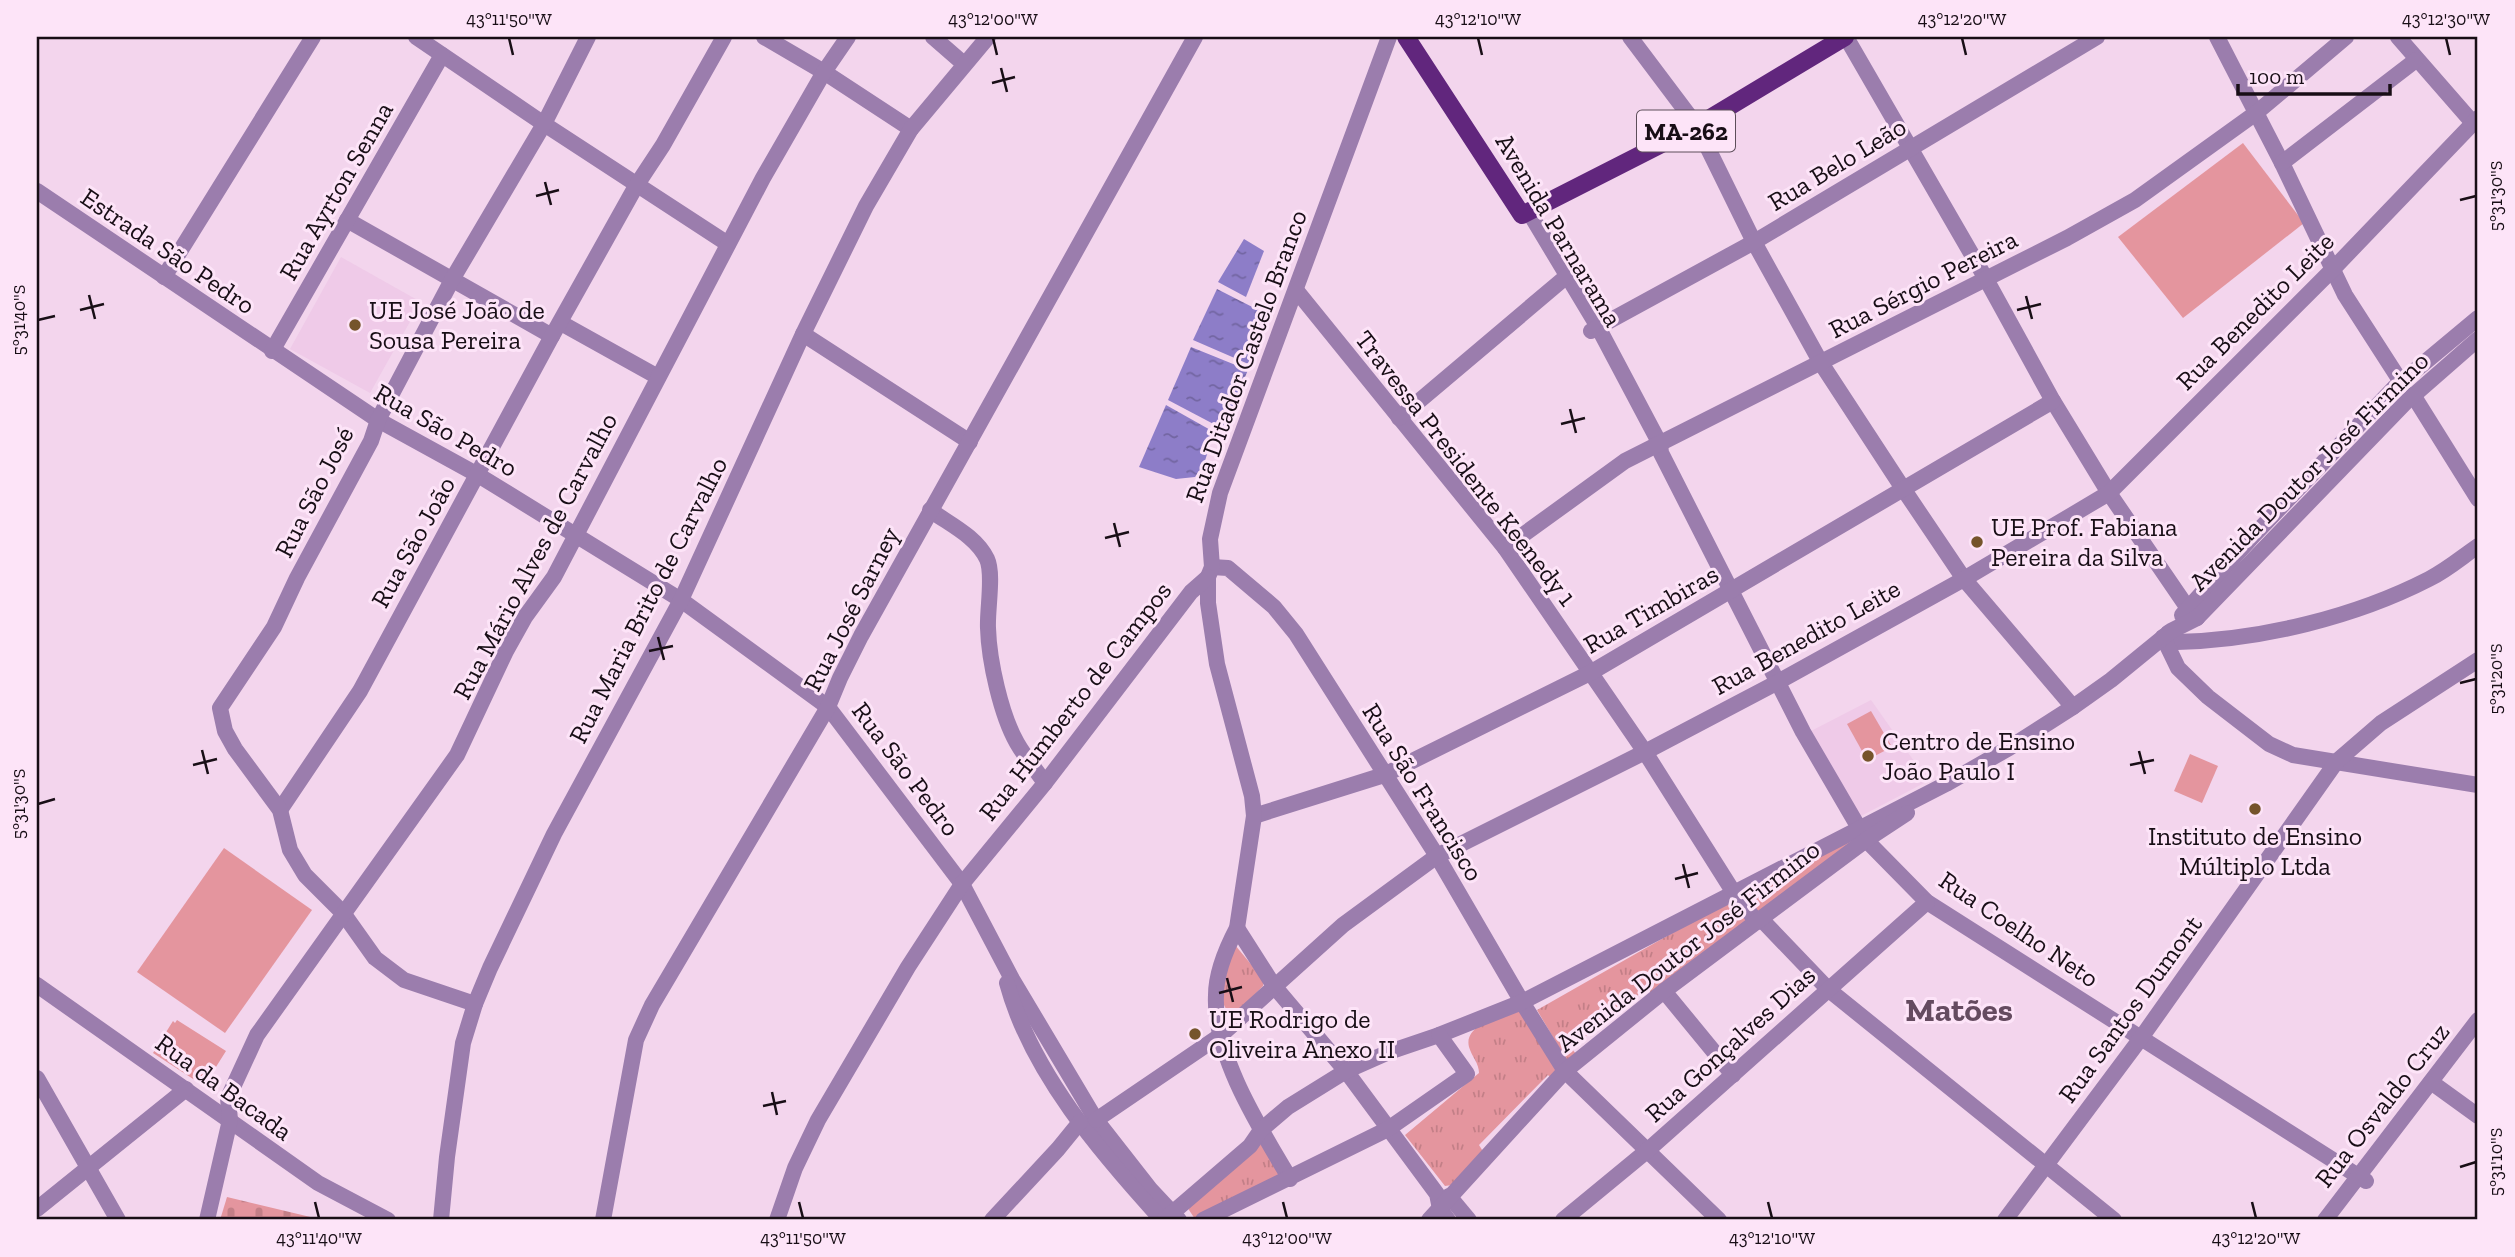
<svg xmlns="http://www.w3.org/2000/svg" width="2515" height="1257" viewBox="0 0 2515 1257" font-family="'Zilla Slab',serif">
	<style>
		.built { fill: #efcae8 }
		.grass { fill: url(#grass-tufts) }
		.cemetery { fill: url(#cemetery-stones) }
		.garden { fill: #e4959e }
		.water { fill: url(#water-ripples) }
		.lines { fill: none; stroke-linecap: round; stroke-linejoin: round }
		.minor { stroke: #9b7dad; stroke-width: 16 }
		.major { stroke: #61267d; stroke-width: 18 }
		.ticks { fill: none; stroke: #180e16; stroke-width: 2.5 }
		.poi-dot { fill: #75542b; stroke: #fde4f8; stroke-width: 2.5 }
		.labels { text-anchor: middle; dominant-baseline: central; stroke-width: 6; stroke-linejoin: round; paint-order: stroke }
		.shield { fill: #fde4f8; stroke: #5d4e5a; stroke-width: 2 }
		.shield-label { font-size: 24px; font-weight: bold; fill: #180e16 }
		.street-label { font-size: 26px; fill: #180e16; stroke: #fde4f8 }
		.poi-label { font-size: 26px; fill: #180e16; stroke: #fde4f8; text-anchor: start }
		.district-label { font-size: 33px; font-weight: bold; fill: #654b60; stroke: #fde4f8 }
		.neatline { fill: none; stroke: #180e16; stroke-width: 2.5 }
		.ticks-label { font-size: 18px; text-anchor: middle; fill: #180e16 }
	</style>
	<defs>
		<pattern id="grass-tufts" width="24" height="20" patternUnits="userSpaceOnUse" patternTransform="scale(1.75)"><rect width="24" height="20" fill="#e4959e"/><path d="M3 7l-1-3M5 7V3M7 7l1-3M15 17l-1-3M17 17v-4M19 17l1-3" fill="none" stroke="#c37f87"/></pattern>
		<pattern id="cemetery-stones" width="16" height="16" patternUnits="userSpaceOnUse" patternTransform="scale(1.75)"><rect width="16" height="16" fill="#e4959e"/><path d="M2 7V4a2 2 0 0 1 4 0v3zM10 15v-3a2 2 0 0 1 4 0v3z" fill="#c37f87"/></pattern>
		<pattern id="water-ripples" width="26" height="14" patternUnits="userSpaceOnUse" patternTransform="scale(1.75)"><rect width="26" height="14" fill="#8d7dc8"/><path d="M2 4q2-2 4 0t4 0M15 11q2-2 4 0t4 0" fill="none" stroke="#7265a1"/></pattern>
	</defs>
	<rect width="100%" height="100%" fill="#f3d5ed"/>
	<g class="built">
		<path d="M341,257L421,302L370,393L290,349Z"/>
		<path d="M1871,700L1928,781L1861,816L1811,731Z"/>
	</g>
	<g class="grass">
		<path d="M1852,835L1857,841L1758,918L1744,894Z"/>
		<path d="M1732,899L1747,922L1653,995L1647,988L1571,1048L1577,1055L1567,1061L1537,1010Z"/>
		<path d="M1235,945L1264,980L1263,986L1235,1015H1229L1221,999L1232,947Z"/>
		<path d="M1520,1011L1561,1071L1554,1081L1548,1075L1479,1145L1484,1153L1452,1185L1445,1186L1405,1135L1479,1073C1479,1063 1472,1057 1469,1047C1463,1023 1505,1016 1520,1011Z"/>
		<path d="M1258,1141L1285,1174L1195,1219L1187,1207Z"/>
	</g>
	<path class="cemetery" d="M227,1197L323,1220H220Z"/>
	<g class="garden">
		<path d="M2243,143L2304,223L2183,318L2118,237Z"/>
		<path d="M1871,711L1892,747L1867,760L1847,724Z"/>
		<path d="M2190,754L2218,766L2202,803L2174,791Z"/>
		<path d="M224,848L312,910L225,1033L137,972Z"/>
		<path d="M177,1020L226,1051L204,1086L153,1053L173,1021L175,1023Z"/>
	</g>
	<g class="water">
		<path d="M1244,239L1264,251L1246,297L1218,282Z"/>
		<path d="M1217,289L1268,315L1253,366L1193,340Z"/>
		<path d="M1191,347L1248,370L1223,429L1168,400Z"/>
		<path d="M1166,405L1214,432L1204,464L1195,477L1176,479L1139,467Z"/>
	</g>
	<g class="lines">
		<g class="minor">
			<path d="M416,37L544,124L728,244"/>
			<path d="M764,37L824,72L911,129"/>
			<path d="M933,37L964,64"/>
			<path d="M1630,37L1697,126L1754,242L1821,363L1904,490L1964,579L2073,707"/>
			<path d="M1846,37L1986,279L2053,401L2109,493L2187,607L2197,618"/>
			<path d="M2217,37L2282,163L2345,295L2401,382"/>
			<path d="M2398,37L2473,123"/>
			<path d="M2282,163L2416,60"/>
			<path d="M37,191L378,420L478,475L681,600L828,707L962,884L1012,979L1096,1120L1150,1189L1179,1220"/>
			<path d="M1529,212L1598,327L1660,444L1661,453L1803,732L1866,840L1927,902L2366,1181"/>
			<path d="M347,220L552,336"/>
			<path d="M164,277L313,37"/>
			<path d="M1296,290L1505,548L1645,752L1734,893L1757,922"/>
			<path d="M561,323L658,377"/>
			<path d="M1591,331L1754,242L2097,37"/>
			<path d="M803,334L970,442"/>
			<path d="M272,351L442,55"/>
			<path d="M2413,395L2478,499"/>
			<path d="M1399,418L1567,276"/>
			<path d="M930,510C949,524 976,536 987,559C994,574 987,610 988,628C989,661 1001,715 1017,743C1025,757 1036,770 1045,783"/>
			<path d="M1505,548L1625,461L2067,238L2135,200L2256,113L2346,37"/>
			<path d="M1212,567L1228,568L1274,607L1296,634L1437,856L1522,1002L1565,1071L1719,1220"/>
			<path d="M2182,615L2256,533L2394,388L2478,318"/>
			<path d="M2168,633L2177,642C2261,640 2355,617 2429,579C2447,570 2462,557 2478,546"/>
			<path d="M2163,637L2178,668L2208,697L2269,744L2293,755L2478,785"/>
			<path d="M280,810L360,691L552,336L636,186L663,145L724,37"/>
			<path d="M1254,816L1384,775L1590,673L2053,401"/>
			<path d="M1761,919L1829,990L2114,1220"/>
			<path d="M1237,928L1274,986L1346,1071L1437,1194L1440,1209L1448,1220"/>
			<path d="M1007,983C1031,1072 1101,1153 1162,1220"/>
			<path d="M37,985L318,1183L388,1220"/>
			<path d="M1664,991L1733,1075"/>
			<path d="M475,1004L404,980L375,958L343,913L305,875L290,850L280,810L235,749L225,731L220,708L274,627L297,578L371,441L378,420L453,278L544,124L588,37"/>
			<path d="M37,1078L118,1220"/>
			<path d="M2431,1082L2478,1116"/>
			<path d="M1096,1120L1221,1035L1343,925L1437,856L1645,752L1778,682L1964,579L2109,493L2333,269L2478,118"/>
			<path d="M1290,1179C1260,1128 1213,1055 1216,995C1216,973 1227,947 1237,928L1254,816L1252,796L1217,664L1208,603V577L1212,567L1210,539L1220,493L1389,37"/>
			<path d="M1449,1196L1469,1220"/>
			<path d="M37,1209L186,1089"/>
			<path d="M207,1220L230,1120L228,1098L257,1035L457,755L506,651L525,617L554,577L763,178L824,72L848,37"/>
			<path d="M441,1220L447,1157L463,1043L475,1004L490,968L554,834L681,600L803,334L866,206L911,129L988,37"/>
			<path d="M603,1220L636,1040L652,1005L828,707L840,678L861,636L1195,37"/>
			<path d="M777,1220L795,1168L818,1120L908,967L962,884L1045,783L1191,592L1208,577"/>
			<path d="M992,1220L1058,1149L1080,1122"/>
			<path d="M1164,1220L1250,1146L1261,1130L1288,1107L1346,1071L1389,1052L1439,1035L1522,1002L1946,784L2009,748L2073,707L2111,680L2171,631L2197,618L2406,402L2478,339"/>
			<path d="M1203,1220L1388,1129L1467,1074L1439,1035"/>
			<path d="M1429,1220L1565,1071L1664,991L1866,840L1907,813"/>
			<path d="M1563,1220L1648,1150L1927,902"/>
			<path d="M2005,1220L2141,1038L2337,761L2381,723L2478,660"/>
			<path d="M2325,1220L2478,1020"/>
		</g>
		<path class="major" d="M1406,37L1522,215L1697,126L1845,37"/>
	</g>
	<path class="ticks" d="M509,38L513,55M993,38L997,55M1478,38L1482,55M1962,38L1966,55M2446,38L2450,55M1001,68L1007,92M992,83L1015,77M545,182L551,205M536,196L559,190M2460,200L2476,196M89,295L95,319M2026,296L2032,319M80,310L104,304M2017,310L2041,304M38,320L55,316M1570,409L1576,433M1561,424L1585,418M1114,523L1120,547M1105,538L1129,532M658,637L664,660M649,651L673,646M2460,683L2476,679M202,750L208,774M2139,751L2145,774M193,765L217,759M2130,765L2154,760M38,804L55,799M1683,864L1689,888M1675,879L1698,873M1227,978L1233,1002M1219,993L1242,987M772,1092L777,1115M763,1106L786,1101M2460,1167L2476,1162M315,1202L319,1218M799,1202L803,1218M1283,1202L1287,1218M1768,1202L1772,1218M2252,1202L2256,1218"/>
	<g class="poi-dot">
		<circle cx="355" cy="325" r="7"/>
		<circle cx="1977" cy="542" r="7"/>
		<circle cx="1868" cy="756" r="7"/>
		<circle cx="2255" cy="809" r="7"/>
		<circle cx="1195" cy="1034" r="7"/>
	</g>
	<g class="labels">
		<rect class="shield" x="1637" y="110.5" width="98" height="41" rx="5"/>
		<g class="shield-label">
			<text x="1686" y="131">MA-262</text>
		</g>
		<g class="street-label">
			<text transform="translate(1837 164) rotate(-31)">Rua Belo Leão</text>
			<text transform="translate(336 191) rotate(-60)">Rua Ayrton Senna</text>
			<text transform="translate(1559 230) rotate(59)">Avenida Parnarama</text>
			<text transform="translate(168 251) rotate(34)">Estrada São Pedro</text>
			<text transform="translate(1923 284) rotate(-27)">Rua Sérgio Pereira</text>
			<text transform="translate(2255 311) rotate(-45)">Rua Benedito Leite</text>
			<text transform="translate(1246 356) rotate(-70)">Rua Ditador Castelo Branco</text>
			<text transform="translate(446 430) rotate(30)">Rua São Pedro</text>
			<text transform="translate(1466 468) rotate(52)">Travessa Presidente Keenedy 1</text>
			<text transform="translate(2309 471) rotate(-45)">Avenida Doutor José Firmino</text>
			<text transform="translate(314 492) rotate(-63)">Rua São José</text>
			<text transform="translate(413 542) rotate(-61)">Rua São João</text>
			<text transform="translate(535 556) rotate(-62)">Rua Mário Alves de Carvalho</text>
			<text transform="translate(648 600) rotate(-63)">Rua Maria Brito de Carvalho</text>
			<text transform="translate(851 609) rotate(-63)">Rua José Sarney</text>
			<text transform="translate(1651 609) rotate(-30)">Rua Timbiras</text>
			<text transform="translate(1806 637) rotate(-29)">Rua Benedito Leite</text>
			<text transform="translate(1075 701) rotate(-52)">Rua Humberto de Campos</text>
			<text transform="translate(906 769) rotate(53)">Rua São Pedro</text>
			<text transform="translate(1423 792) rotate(58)">Rua São Francisco</text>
			<text transform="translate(2019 929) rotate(34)">Rua Coelho Neto</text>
			<text transform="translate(1688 946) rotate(-38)">Avenida Doutor José Firmino</text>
			<text transform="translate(2130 1009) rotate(-54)">Rua Santos Dumont</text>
			<text transform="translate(1730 1044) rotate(-42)">Rua Gonçalves Dias</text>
			<text transform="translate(224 1087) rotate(36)">Rua da Bacada</text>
			<text transform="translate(2382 1105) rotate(-52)">Rua Osvaldo Cruz</text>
		</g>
		<g class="poi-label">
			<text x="369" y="310">UE José João de<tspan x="369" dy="30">Sousa Pereira</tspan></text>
			<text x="1991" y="527">UE Prof. Fabiana<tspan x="1991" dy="30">Pereira da Silva</tspan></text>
			<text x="1882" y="741">Centro de Ensino<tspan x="1882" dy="30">João Paulo I</tspan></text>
			<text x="2255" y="836" text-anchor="middle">Instituto de Ensino<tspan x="2255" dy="30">Múltiplo Ltda</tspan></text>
			<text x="1209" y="1019">UE Rodrigo de<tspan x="1209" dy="30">Oliveira Anexo II</tspan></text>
		</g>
		<g class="district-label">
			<text x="1959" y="1009">Matões</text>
		</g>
	</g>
	<rect width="2515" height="1257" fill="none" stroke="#fde4f8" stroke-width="77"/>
	<path d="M2238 84v10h152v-10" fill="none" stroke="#180e16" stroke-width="3.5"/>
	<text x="2249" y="84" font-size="21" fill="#180e16" stroke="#fde4f8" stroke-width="5" paint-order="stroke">100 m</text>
	<rect x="38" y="38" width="2438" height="1180" class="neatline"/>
	<g class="ticks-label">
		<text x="509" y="25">43°11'50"W</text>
		<text x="993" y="25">43°12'00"W</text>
		<text x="1478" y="25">43°12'10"W</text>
		<text x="1962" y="25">43°12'20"W</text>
		<text x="2446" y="25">43°12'30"W</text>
		<text transform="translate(2496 196) rotate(-90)" y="6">5°31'30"S</text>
		<text transform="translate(19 320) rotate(-90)" y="6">5°31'40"S</text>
		<text transform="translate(2496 679) rotate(-90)" y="6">5°31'20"S</text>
		<text transform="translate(19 804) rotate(-90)" y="6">5°31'30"S</text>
		<text transform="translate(2496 1162) rotate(-90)" y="6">5°31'10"S</text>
		<text x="319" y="1244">43°11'40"W</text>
		<text x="803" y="1244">43°11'50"W</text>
		<text x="1287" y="1244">43°12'00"W</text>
		<text x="1772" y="1244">43°12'10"W</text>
		<text x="2256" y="1244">43°12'20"W</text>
	</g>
</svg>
